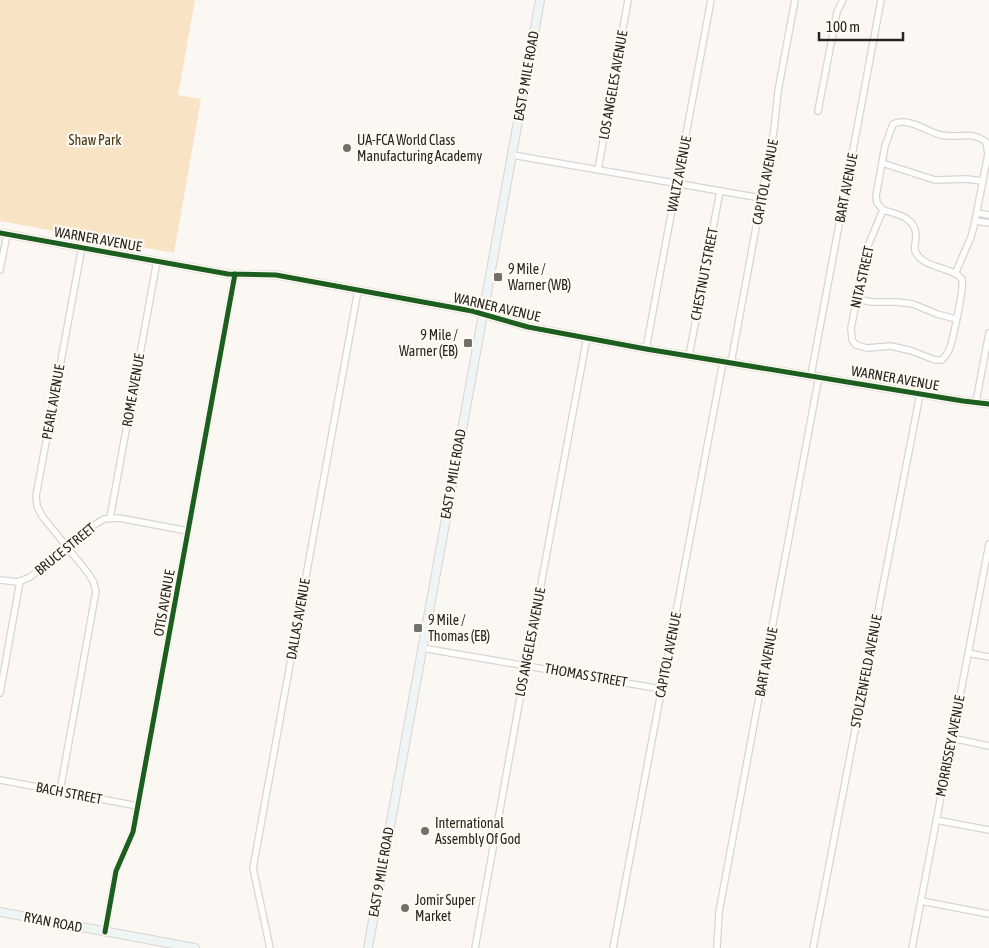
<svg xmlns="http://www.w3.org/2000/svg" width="989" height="948" viewBox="0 0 989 948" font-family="'Asap Condensed',sans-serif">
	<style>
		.green { fill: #f8e3c4 }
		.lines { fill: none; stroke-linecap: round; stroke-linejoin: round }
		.minor-casing { stroke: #d8d5d1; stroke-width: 8 }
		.tertiary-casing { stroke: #d8d5d1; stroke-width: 9 }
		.secondary-casing { stroke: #d8d5d1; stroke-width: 10 }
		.minor { stroke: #fefefd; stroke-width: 5.5 }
		.tertiary { stroke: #fefefd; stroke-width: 7 }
		.secondary { stroke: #eef5f4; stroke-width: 8 }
		.cycleway-casing { stroke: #fef9f1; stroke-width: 8 }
		.cycleway { stroke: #1b5e20; stroke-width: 5 }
		.poi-dot { fill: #72706b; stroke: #fef9f1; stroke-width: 2 }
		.labels { text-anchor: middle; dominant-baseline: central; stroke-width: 4.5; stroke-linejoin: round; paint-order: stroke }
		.street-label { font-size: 14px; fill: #292621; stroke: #fef9f1 }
		.park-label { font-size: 14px; fill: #473413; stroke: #fef9f1 }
		.poi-label { font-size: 14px; fill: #292621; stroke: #fef9f1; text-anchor: start }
	</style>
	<rect width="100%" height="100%" fill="#fbf8f4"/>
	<path class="green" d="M0,0H195L178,95L201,99L174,253L0,221Z"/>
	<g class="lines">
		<defs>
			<g id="minor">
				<path d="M818,111L837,12L843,0"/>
				<path d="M512,155L761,198"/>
				<path d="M882,163L935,180L967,179L982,181"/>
				<path d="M598,170L628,0"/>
				<path d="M883,210C897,214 915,217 916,235C916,240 914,246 915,251C924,270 950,265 962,279C964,288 953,340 949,350C947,354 945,357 942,360H935L912,351L891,346L867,348L856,345L852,340L851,328L867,248Z"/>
				<path d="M883,210L877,203L876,196L885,146L893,124C908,117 926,131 941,135C958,139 971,130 986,142L988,154L974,226L971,237L955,274"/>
				<path d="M977,213L989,215"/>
				<path d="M975,221L989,223"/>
				<path d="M0,270L7,234"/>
				<path d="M856,299L872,302H897L913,304L937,314L956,319"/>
				<path d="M646,349L711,0"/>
				<path d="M689,356L720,191"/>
				<path d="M731,363L774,130L778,91L795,0"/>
				<path d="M811,375L881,0"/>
				<path d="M976,402L989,333"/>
				<path d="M110,518L157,261"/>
				<path d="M0,580L18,582L30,577L94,525L104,519L119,518L188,531"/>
				<path d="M422,648L661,689"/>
				<path d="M968,653L989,657"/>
				<path d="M0,693L20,581"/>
				<path d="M952,738L989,746"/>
				<path d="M0,780L138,806"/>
				<path d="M60,791L96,591L93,581L88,573L42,516L37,506L36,496L82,247"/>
				<path d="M936,820L989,830"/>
				<path d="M921,901L989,914"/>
				<path d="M105,932L116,871L133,832L235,274"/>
				<path d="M270,948L253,868L358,290"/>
				<path d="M475,948L526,665L587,337"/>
				<path d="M613,948L723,362"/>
				<path d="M717,948L719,912L819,376"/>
				<path d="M813,948L920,394"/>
				<path d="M912,948L989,544"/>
			</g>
			<path id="tertiary" d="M0,233L228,274L276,275L472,311L528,327L646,349L963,401L989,404"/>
			<g id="secondary">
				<path d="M0,912L195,948"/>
				<path d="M368,948L540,0"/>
			</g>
		</defs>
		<use href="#minor" class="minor-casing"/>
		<use href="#tertiary" class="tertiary-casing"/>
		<use href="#secondary" class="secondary-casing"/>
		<use href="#minor" class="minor"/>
		<use href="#tertiary" class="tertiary"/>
		<use href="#secondary" class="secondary"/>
		<defs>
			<g id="cycleway">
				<path d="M0,233L228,274L276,275L472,311L528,327L646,349L963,401L989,404"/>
				<path d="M105,932L116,871L133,832L235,274"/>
			</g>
		</defs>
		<use href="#cycleway" class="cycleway-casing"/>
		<use href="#cycleway" class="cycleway"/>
	</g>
	<g class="poi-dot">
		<circle cx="347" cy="148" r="5"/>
		<rect x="493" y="272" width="10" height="10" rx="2.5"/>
		<rect x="463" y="338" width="10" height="10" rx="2.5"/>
		<rect x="413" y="623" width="10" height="10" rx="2.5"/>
		<circle cx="425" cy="831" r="5"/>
		<circle cx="405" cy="908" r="5"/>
	</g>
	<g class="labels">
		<g class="street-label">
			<text transform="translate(526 76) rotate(-80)">EAST 9 MILE ROAD</text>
			<text transform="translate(613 85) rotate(-80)">LOS ANGELES AVENUE</text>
			<text transform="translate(679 174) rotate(-79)">WALTZ AVENUE</text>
			<text transform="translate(765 182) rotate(-79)">CAPITOL AVENUE</text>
			<text transform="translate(846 188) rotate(-79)">BART AVENUE</text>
			<text transform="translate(98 239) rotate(10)">WARNER AVENUE</text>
			<text transform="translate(704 274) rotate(-79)">CHESTNUT STREET</text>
			<text transform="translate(862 277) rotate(-77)">NITA STREET</text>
			<text transform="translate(497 307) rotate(13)">WARNER AVENUE</text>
			<text transform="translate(895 378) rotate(10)">WARNER AVENUE</text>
			<text transform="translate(133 390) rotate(-80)">ROME AVENUE</text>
			<text transform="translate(53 402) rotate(-80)">PEARL AVENUE</text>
			<text transform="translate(453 474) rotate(-80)">EAST 9 MILE ROAD</text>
			<text transform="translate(65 549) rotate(-39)">BRUCE STREET</text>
			<text transform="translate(164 603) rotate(-80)">OTIS AVENUE</text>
			<text transform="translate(298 619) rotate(-80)">DALLAS AVENUE</text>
			<text transform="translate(530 642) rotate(-79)">LOS ANGELES AVENUE</text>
			<text transform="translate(668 655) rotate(-79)">CAPITOL AVENUE</text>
			<text transform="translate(766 662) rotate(-79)">BART AVENUE</text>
			<text transform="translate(866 671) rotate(-79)">STOLZENFELD AVENUE</text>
			<text transform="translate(586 675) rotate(10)">THOMAS STREET</text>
			<text transform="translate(950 746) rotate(-79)">MORRISSEY AVENUE</text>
			<text transform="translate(69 793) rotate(11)">BACH STREET</text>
			<text transform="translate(381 872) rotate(-80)">EAST 9 MILE ROAD</text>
			<text transform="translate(53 922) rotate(11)">RYAN ROAD</text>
		</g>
		<g class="park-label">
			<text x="95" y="140">Shaw Park</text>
		</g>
		<g class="poi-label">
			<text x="357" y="140">UA-FCA World Class<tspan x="357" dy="16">Manufacturing Academy</tspan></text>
			<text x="508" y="269">9 Mile /<tspan x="508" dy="16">Warner (WB)</tspan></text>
			<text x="458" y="335" text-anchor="end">9 Mile /<tspan x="458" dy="16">Warner (EB)</tspan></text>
			<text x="428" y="620">9 Mile /<tspan x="428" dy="16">Thomas (EB)</tspan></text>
			<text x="435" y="823">International<tspan x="435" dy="16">Assembly Of God</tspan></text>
			<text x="415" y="900">Jomir Super<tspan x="415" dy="16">Market</tspan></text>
		</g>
	</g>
	<path d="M819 32v8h84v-8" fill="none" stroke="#292621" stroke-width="2.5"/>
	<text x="826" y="32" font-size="15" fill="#292621" stroke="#fef9f1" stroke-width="4" paint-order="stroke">100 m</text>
</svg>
